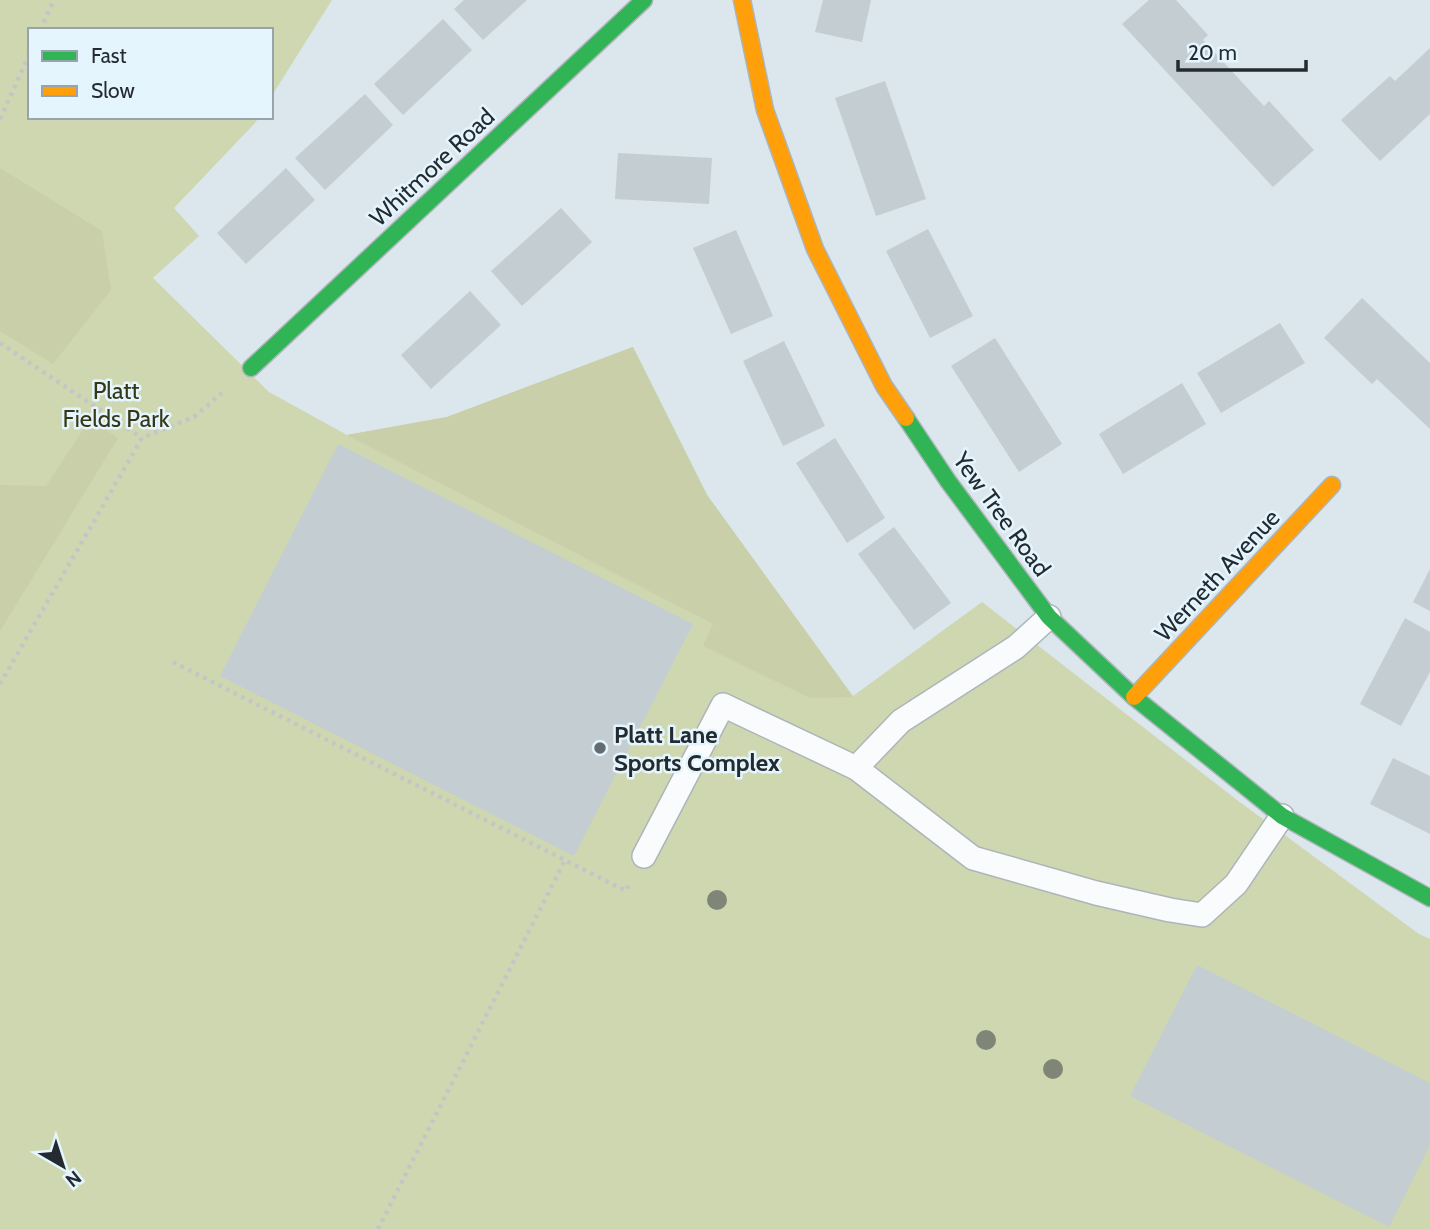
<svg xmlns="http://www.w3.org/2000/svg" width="1430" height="1229" viewBox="0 0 1430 1229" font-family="Cabin,sans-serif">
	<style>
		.green { fill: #cfd7b0 }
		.forest { fill: #c8cfa9 }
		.building { fill: #c4cdd2 }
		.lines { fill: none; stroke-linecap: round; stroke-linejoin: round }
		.lane-casing { stroke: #acb5ba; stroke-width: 26 }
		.fast-casing { stroke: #acb5ba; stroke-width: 19 }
		.slow-casing { stroke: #acb5ba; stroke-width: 19 }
		.path { stroke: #c2c6c8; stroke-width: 4.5; stroke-dasharray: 3.5 5; stroke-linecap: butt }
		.lane { stroke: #fafbfc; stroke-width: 23 }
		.fast { stroke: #30b455; stroke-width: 16 }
		.slow { stroke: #ff9f0a; stroke-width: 16 }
		.tree { fill: #808677 }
		.poi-dot { fill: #646c72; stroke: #e5f5fe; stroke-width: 2.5 }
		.labels { text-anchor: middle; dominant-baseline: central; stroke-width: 5; stroke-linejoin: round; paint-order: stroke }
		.street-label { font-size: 24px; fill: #242b30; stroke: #e5f5fe }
		.park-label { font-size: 24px; fill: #353716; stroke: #e5f5fe }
		.poi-label { font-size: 24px; font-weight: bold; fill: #242b30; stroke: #e5f5fe; text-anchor: start }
	</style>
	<rect width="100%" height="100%" fill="#dbe6ed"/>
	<path class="green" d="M0,0H332L271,97V30H30V117H259L255,123L174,208L199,236L153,278L269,392L347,435L447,417L633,347L707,495L853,696L982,602L1237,800L1419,934L1430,939V1229H0Z"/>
	<g class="forest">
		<path d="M0,168L102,231L111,290L53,364L0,331Z"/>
		<path d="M633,347L707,495L853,697L810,698L703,646L713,624L347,435L447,417Z"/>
		<path d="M90,419L118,438L0,631V485L46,486Z"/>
	</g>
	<g class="building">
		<path d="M464,0H527L483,40L454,9Z"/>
		<path d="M823,0H871L862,42L815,32Z"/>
		<path d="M1149,0H1176L1208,35L1203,40L1264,106L1269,101L1314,150L1273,187L1122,24Z"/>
		<path d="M443,19L472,50L403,115L374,84Z"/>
		<path d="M1430,48V114L1380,161L1341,120L1390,76L1395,81Z"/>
		<path d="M885,81L926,199L876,216L835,98Z"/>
		<path d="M365,94L393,125L325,190L295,158Z"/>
		<path d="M618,153L712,158L709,204L615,199Z"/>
		<path d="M286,168L315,200L246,264L217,233Z"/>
		<path d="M561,208L592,242L522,306L491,271Z"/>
		<path d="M928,229L973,316L930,338L886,251Z"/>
		<path d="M736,230L773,316L731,334L693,248Z"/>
		<path d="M470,291L501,325L431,389L401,355Z"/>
		<path d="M1362,298L1430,363V429L1377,379L1372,384L1324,338Z"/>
		<path d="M1280,323L1305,363L1221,413L1197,373Z"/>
		<path d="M995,338L1062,444L1019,472L951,366Z"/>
		<path d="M784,341L825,426L783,446L743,361Z"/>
		<path d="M1182,383L1206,424L1123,474L1099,434Z"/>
		<path d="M835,438L885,518L847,543L796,463Z"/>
		<path d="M338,444L693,624L574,856L220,676Z"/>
		<path d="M894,527L951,603L914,630L858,554Z"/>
		<path d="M1430,569V611L1413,602Z"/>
		<path d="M1405,618L1430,632V672L1401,726L1360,704Z"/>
		<path d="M1393,758L1430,776V834L1370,804Z"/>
		<path d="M1197,965L1430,1083V1145L1389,1227L1130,1096Z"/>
	</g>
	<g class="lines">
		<defs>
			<g id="lane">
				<path d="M856,768L901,721L1016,647L1049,617"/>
				<path d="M644,856L723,705L856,768L973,858L1096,893L1170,910L1202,915L1236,884L1282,816"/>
			</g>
			<g id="fast">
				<path d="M251,368L644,0"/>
				<path d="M906,418L948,481L1049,617L1134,697L1282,816L1430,898"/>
			</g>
			<g id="slow">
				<path d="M742,0L765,110L815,249L884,386L906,418"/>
				<path d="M1134,697L1332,485"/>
			</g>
		</defs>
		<use href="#lane" class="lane-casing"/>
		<use href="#fast" class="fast-casing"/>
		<use href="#slow" class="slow-casing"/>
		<g class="path">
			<path d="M40,30L54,0"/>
			<path d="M0,119L30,53"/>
			<path d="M0,343L142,438"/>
			<path d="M173,662L626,891L629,885"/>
			<path d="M0,684L142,438L194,417L222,393"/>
			<path d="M378,1229L565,860"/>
		</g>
		<use href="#lane" class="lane"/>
		<use href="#fast" class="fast"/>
		<use href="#slow" class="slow"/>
	</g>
	<g class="tree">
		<circle cx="717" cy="900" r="10"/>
		<circle cx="986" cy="1040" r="10"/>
		<circle cx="1053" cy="1069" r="10"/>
	</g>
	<circle class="poi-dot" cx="600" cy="748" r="7"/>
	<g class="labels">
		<g class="street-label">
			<text transform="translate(432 167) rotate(-43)">Whitmore Road</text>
			<text transform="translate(1002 514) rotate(54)">Yew Tree Road</text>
			<text transform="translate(1217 575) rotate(-47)">Werneth Avenue</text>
		</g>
		<g class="park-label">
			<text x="116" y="390">Platt<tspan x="116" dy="28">Fields Park</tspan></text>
		</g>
		<g class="poi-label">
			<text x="614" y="734">Platt Lane<tspan x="614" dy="28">Sports Complex</tspan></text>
		</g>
	</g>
	<rect x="28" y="28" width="245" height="91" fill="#e5f5fe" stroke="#98a4ac" stroke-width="2"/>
	<rect x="42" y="51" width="35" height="10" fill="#30b455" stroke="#98a4ac" stroke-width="2"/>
	<text x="91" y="63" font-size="21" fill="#242b30">Fast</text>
	<rect x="42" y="86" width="35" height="10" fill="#ff9f0a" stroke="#98a4ac" stroke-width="2"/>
	<text x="91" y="98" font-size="21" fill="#242b30">Slow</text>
	<g transform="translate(63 1166) rotate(141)" stroke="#e5f5fe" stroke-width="5" paint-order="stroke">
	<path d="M0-5L12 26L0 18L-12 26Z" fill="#242b30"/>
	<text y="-10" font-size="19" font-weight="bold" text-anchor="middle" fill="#242b30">N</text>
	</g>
	<path d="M1178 60v10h128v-10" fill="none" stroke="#242b30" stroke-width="3.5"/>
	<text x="1188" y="60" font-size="21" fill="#242b30" stroke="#e5f5fe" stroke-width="5" paint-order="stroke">20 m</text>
</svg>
